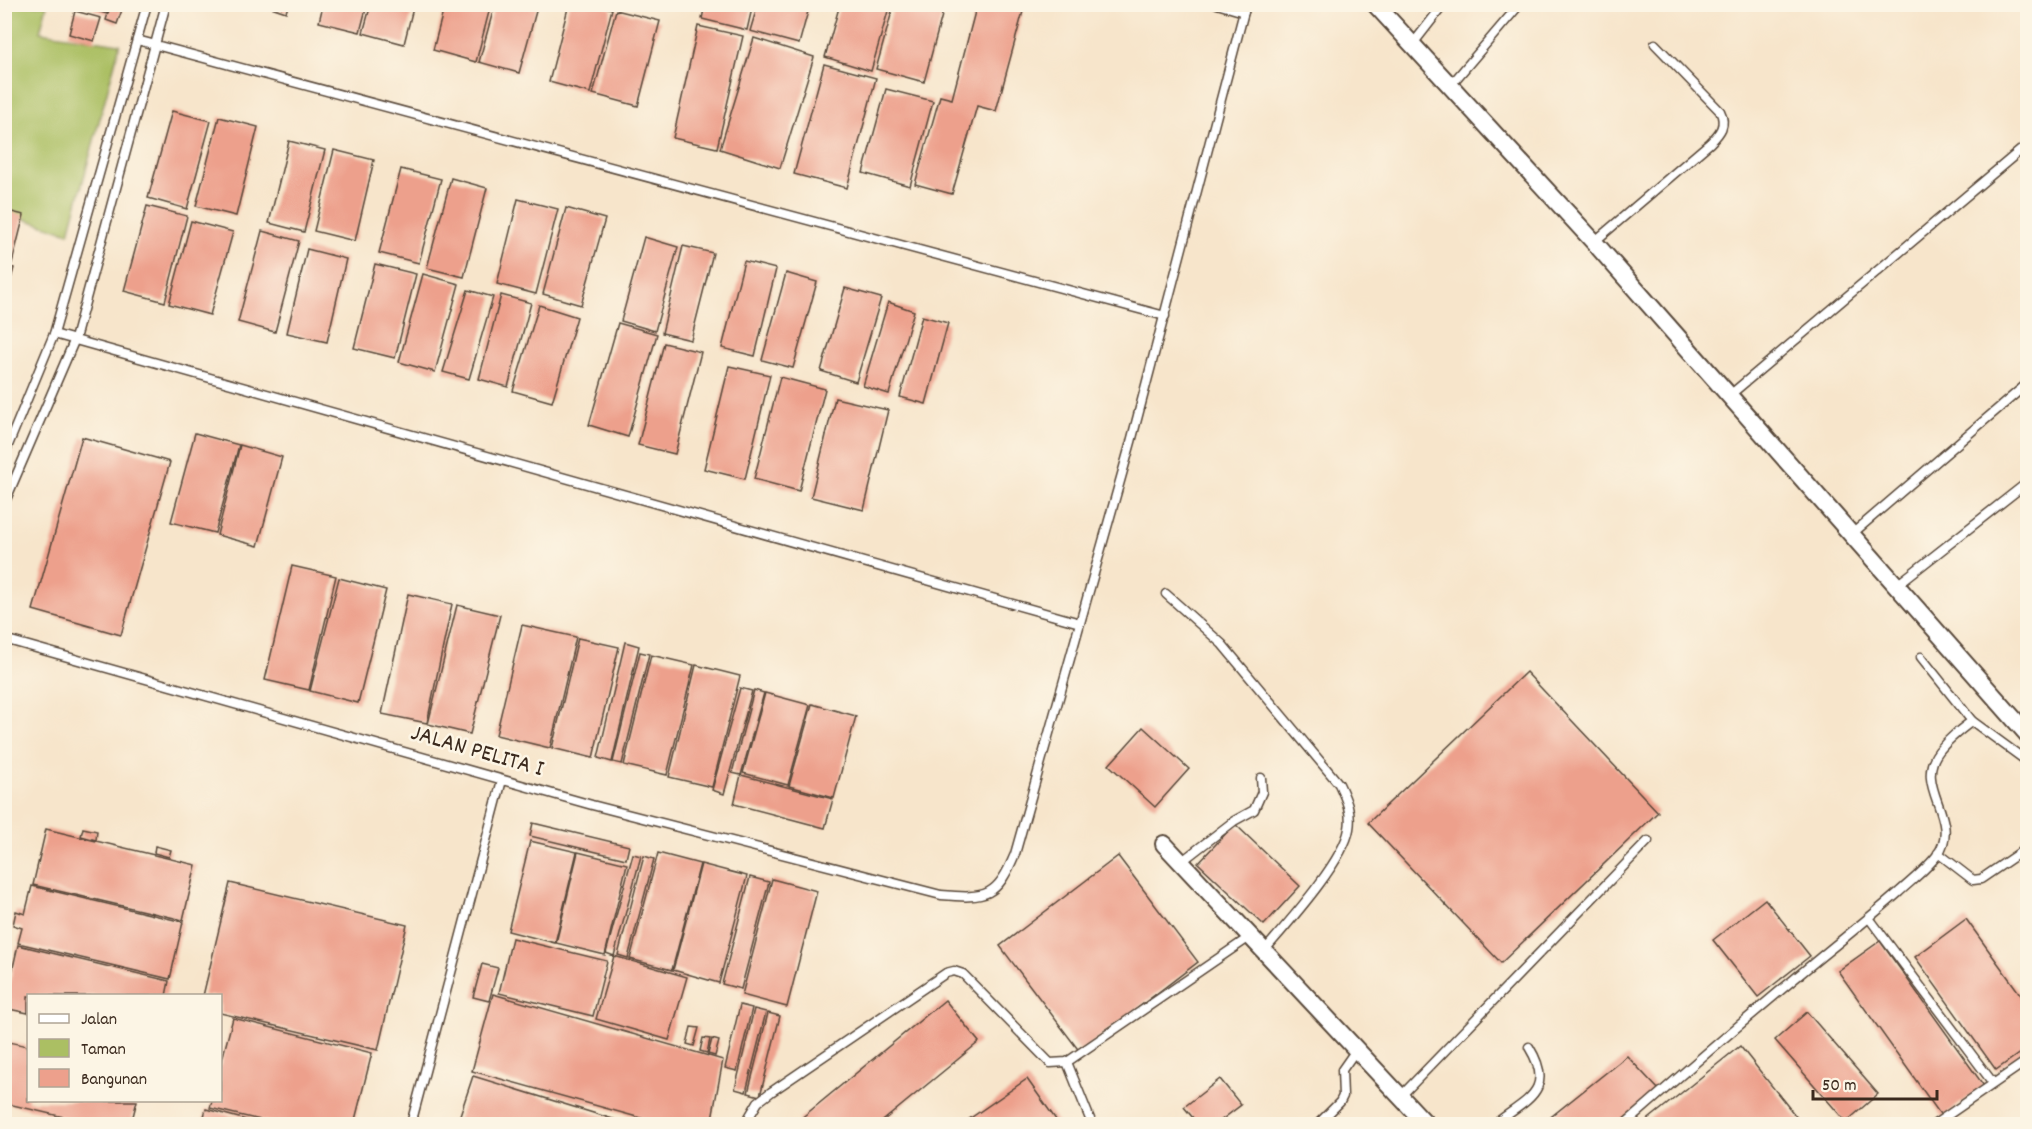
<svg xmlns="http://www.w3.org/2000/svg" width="2032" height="1129" viewBox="0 0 2032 1129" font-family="Dekko,sans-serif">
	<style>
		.green { fill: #abbf63; stroke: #737440; stroke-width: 1.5 }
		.building { fill: #eda08c }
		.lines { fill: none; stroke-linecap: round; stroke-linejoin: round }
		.lane-casing { stroke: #574638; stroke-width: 11 }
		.street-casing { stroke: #574638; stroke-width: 20 }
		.lane { stroke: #fff; stroke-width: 8 }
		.street { stroke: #fff; stroke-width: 16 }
		.labels { text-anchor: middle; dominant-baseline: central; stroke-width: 5; stroke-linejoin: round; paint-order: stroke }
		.street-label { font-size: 24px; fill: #3b2a1e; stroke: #fcf5e5 }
	</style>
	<rect width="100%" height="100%" fill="#fcf5e5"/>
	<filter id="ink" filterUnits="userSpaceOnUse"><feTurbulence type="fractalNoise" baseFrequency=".0167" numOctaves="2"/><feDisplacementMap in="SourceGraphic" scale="12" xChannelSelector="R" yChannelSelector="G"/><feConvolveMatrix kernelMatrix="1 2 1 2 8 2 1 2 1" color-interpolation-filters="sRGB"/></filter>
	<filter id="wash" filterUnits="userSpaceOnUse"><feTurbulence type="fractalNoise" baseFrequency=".008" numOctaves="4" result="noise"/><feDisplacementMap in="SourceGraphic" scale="24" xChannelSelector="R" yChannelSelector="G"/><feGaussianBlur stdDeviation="1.35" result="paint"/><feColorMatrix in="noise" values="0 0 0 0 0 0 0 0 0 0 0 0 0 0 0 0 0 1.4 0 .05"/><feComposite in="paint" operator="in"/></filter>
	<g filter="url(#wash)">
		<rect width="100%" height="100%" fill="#f7e5cb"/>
		<path class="green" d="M5,5H47L40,32L120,44L69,233L5,213Z"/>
		<g id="blocks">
			<g class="building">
				<path d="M95,4H109L107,14L94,10Z"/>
				<path d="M111,4H124L117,24L106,20Z"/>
				<path d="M262,4H289L286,12Z"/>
				<path d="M371,4H414L404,44L363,33Z"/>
				<path d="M445,4H491L476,62L433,50Z"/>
				<path d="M495,4H538L519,73L479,62Z"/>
				<path d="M569,4H596L612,9L590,93L549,82Z"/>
				<path d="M705,4H753L747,30L702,19Z"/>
				<path d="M758,4H810L799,44L750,31Z"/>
				<path d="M840,4H890L871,71L825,57Z"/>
				<path d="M894,4H945L924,82L876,69Z"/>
				<path d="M977,4H1025L996,111L977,106L952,194L915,184L940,96L952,99Z"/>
				<path d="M323,5H367L360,32L319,22Z"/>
				<path d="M616,10L660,21L638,106L593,94Z"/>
				<path d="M75,11L101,18L94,41L69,34Z"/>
				<path d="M698,26L743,36L717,148L673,138Z"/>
				<path d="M754,38L814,57L780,168L720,149Z"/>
				<path d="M824,64L876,78L847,188L794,174Z"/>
				<path d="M886,89L933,101L910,186L863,173Z"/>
				<path d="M172,111L211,121L187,209L148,198Z"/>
				<path d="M219,117L258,127L236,216L196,206Z"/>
				<path d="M289,141L325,150L304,232L269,223Z"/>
				<path d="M334,150L374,160L355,241L314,231Z"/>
				<path d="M401,169L441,179L419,263L379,253Z"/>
				<path d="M451,178L487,188L464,277L427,268Z"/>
				<path d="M518,199L558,209L536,294L497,284Z"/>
				<path d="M147,206L187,216L165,302L124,291Z"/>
				<path d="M566,208L605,219L581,305L543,294Z"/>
				<path d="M4,210L24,215L12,263L4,261Z"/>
				<path d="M191,221L233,232L210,315L169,304Z"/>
				<path d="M262,231L299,241L275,332L238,322Z"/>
				<path d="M644,237L678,247L655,331L621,321Z"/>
				<path d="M683,246L713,253L691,340L662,333Z"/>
				<path d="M307,249L346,259L327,342L287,333Z"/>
				<path d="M744,261L776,269L755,356L722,348Z"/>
				<path d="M375,264L416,274L395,358L354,348Z"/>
				<path d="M4,265L14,268L5,301H4Z"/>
				<path d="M786,273L817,282L793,368L762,360Z"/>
				<path d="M423,274L459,284L435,372L399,362Z"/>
				<path d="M845,288L881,298L856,382L821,371Z"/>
				<path d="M468,290L493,297L469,379L443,372Z"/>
				<path d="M501,295L531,303L508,387L479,379Z"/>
				<path d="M888,302L914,311L889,394L863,386Z"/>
				<path d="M539,305L577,317L552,402L513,391Z"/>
				<path d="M922,316L948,323L926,404L900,397Z"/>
				<path d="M618,323L657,334L628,437L589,425Z"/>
				<path d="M664,343L701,352L675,454L638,445Z"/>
				<path d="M729,366L770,375L745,479L704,469Z"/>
				<path d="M780,377L825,389L799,491L754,479Z"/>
				<path d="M835,398L888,410L864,510L811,497Z"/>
				<path d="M195,433L239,445L215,533L171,522Z"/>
				<path d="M82,437L170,462L121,635L33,610Z"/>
				<path d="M240,445L282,457L258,546L217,535Z"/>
				<path d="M292,566L336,576L309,690L265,680Z"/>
				<path d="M339,578L386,590L358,703L310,691Z"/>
				<path d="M408,594L452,604L427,723L382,714Z"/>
				<path d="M457,605L500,615L470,734L428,724Z"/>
				<path d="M522,625L576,637L550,748L496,735Z"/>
				<path d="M578,638L619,647L593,758L552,748Z"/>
				<path d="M625,642L639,646L612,762L598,758Z"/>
				<path d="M640,652L649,654L622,764L613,762Z"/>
				<path d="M651,655L694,665L667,775L624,765Z"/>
				<path d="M696,665L740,676L712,787L669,777Z"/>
				<path d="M1526,672L1658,812L1501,963L1368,823Z"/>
				<path d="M740,688L752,691L724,794L712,790Z"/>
				<path d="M754,690L764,693L741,775L732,773Z"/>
				<path d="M765,693L810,705L788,785L743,773Z"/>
				<path d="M812,704L856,716L834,798L789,786Z"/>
				<path d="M1143,727L1189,769L1155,807L1109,765Z"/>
				<path d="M741,775L833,799L825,828L734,804Z"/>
				<path d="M533,823L629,846L626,859L530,836Z"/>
				<path d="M1235,824L1300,886L1264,925L1198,863Z"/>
				<path d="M83,828L97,831L96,840L81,836Z"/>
				<path d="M46,829L196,865L183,920L33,885Z"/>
				<path d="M530,841L577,852L555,943L508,931Z"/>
				<path d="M155,846L171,850L169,857L154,853Z"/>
				<path d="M578,852L627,864L605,955L556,943Z"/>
				<path d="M658,853L700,864L672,970L630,959Z"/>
				<path d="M633,854L641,856L614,956L606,953Z"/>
				<path d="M644,856L654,859L628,958L618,955Z"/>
				<path d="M1118,856L1198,962L1080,1052L1000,946Z"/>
				<path d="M701,864L747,876L719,983L673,970Z"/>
				<path d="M750,877L769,882L741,989L722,984Z"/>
				<path d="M772,879L817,891L787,1007L742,995Z"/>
				<path d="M230,883L407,925L378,1050L220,1013V996H203Z"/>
				<path d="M32,886L183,922L170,979L18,943L22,928L13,925L16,911L25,914Z"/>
				<path d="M1765,899L1810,956L1758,997L1713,940Z"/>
				<path d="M1966,919L2028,1005V1047L1996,1070L1915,957Z"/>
				<path d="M512,938L607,961L593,1016L499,993Z"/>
				<path d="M1880,941L1984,1086L1942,1117L1838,971Z"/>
				<path d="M18,945L169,981L166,996H28V1013L4,1008Z"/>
				<path d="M614,956L687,977L669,1040L596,1019Z"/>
				<path d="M482,964L498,968L489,1001L473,997Z"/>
				<path d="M493,994L723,1060L711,1124H662L472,1071Z"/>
				<path d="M945,1000L979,1042L879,1124H803L799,1120Z"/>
				<path d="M740,1005L752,1008L737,1071L725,1068Z"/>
				<path d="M754,1009L766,1012L746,1092L735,1089Z"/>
				<path d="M1807,1012L1878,1094L1846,1122L1775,1040Z"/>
				<path d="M768,1013L780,1016L760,1096L748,1093Z"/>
				<path d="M233,1018L372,1053L354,1124H277L210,1108L212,1101H220V1067Z"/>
				<path d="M691,1027L699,1028L694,1046L687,1044Z"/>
				<path d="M703,1038L710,1039L707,1053L700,1051Z"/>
				<path d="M712,1039L719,1041L715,1056L708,1054Z"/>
				<path d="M4,1041L28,1046V1101H137L131,1124H93L4,1103Z"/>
				<path d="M1740,1046L1802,1124H1647L1645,1122Z"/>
				<path d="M1627,1056L1659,1090L1618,1124H1542Z"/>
				<path d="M473,1076L629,1124H457Z"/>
				<path d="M1027,1079L1059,1124H962Z"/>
				<path d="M1220,1079L1241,1105L1216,1124H1198L1184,1107Z"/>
				<path d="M206,1109L261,1124H202Z"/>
			</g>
		</g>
	</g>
	<g filter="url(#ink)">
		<use href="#blocks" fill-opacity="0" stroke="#574638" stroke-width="1.5"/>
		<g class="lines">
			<defs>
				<g id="lane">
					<path d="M1217,4L1244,12"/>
					<path d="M137,40L1165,316"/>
					<path d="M1412,45L1444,4"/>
					<path d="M1450,86L1520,4"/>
					<path d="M1594,242L1710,143C1720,133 1727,125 1720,111L1655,44"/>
					<path d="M54,334L1080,623"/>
					<path d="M1730,395L2028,144"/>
					<path d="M4,455L54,334L147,4"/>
					<path d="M4,504L75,339L166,4"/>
					<path d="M1852,534L2028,383"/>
					<path d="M1897,585L2028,482"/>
					<path d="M1166,594L1222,644L1339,784C1346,799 1352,812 1349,829C1344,861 1287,924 1264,951"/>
					<path d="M4,639L592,805L941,895C987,899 997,897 1015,854L1131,442L1246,4"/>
					<path d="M1921,657L1972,721L2028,762"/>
					<path d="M1938,853L1973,880L1981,879L2028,847"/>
					<path d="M1181,862L1234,821L1254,810L1262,792L1261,778"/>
					<path d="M1869,918L1993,1083"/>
					<path d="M1067,1062L1092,1124"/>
					<path d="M1401,1096L1648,841"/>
					<path d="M411,1124L502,780"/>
					<path d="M745,1124L758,1102L771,1092L946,973L954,971L963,974L1050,1063L1067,1062L1251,936"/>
					<path d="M1318,1124L1340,1102L1343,1096L1342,1070L1356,1050"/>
					<path d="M1495,1124C1527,1099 1556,1091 1529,1047"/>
					<path d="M1625,1124C1690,1067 1755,1011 1822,956C1848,935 1874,914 1899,892C1912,880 1928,868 1938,854C1962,818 1912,786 1939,751C1948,739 1960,730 1972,721"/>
					<path d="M1935,1124L2028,1060"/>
				</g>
				<g id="street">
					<path d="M1375,4L1594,242L2028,735"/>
					<path d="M1164,844L1426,1124"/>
				</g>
			</defs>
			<use href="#lane" class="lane-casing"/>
			<use href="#street" class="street-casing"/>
			<use href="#lane" class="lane"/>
			<use href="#street" class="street"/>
		</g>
	</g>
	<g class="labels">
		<g class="street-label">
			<text transform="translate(477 752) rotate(16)">JALAN PELITA I</text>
		</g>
	</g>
	<rect width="2032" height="1129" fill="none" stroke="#fcf5e5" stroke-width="24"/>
	<rect x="27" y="994" width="195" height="108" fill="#fcf5e5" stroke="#afa495" stroke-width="1.5"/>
	<rect x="39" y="1014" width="30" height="9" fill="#ffffff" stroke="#afa495" stroke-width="1.5"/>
	<text x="81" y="1024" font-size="18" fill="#3b2a1e">Jalan</text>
	<rect x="39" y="1039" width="30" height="18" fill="#abbf63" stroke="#afa495" stroke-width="1.5"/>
	<text x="81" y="1054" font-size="18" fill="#3b2a1e">Taman</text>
	<rect x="39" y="1069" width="30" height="18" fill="#eda08c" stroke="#afa495" stroke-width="1.5"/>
	<text x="81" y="1084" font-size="18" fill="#3b2a1e">Bangunan</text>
	<path d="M1813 1090v9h124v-9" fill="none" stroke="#3b2a1e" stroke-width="3"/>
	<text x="1822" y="1090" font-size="18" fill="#3b2a1e" stroke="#fcf5e5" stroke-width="4.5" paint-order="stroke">50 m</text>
</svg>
